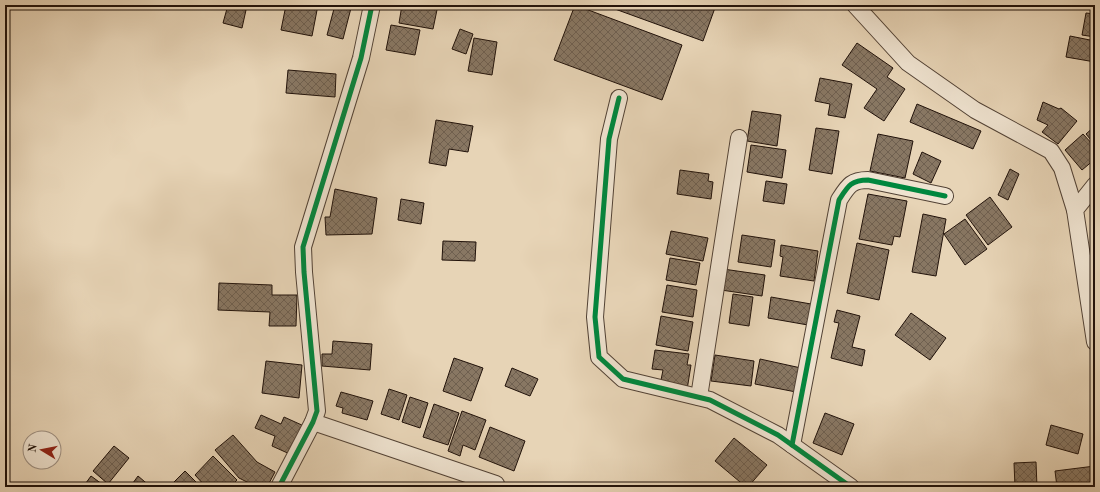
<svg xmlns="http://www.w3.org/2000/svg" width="1100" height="492" viewBox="0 0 1100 492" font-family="'Old Standard TT',serif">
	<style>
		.building { fill: url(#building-cross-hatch); stroke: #21120a }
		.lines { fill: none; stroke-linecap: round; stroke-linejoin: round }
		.street-casing { stroke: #524235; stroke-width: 18 }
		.street { stroke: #efe3d0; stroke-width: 16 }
		.cycleway-casing { stroke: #efe3d0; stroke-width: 8 }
		.cycleway { stroke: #00873e; stroke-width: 5 }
	</style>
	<defs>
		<pattern id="building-cross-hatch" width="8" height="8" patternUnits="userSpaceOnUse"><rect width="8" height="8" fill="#887763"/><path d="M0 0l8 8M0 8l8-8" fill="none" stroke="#6f6050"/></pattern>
	</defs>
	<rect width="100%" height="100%" fill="#e7d4b6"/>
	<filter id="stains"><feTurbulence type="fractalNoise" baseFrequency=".005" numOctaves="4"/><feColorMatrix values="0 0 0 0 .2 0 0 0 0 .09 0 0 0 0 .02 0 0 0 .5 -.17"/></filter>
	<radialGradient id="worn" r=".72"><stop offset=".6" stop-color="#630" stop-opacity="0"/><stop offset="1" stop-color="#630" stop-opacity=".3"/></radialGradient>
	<g class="building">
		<path d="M228,5L246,10L242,28L223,23Z"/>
		<path d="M286,5H318L312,36L281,30Z"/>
		<path d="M335,5L351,8L343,39L327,35Z"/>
		<path d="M402,5H438L433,29L399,23Z"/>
		<path d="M575,5L682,45L662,100L554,60Z"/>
		<path d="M604,5H716L703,41Z"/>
		<path d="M1086,13L1095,14V37L1082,35Z"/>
		<path d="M391,25L420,30L415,55L386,50Z"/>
		<path d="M460,29L473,34L466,54L452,49Z"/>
		<path d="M1070,36L1095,41V62L1066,57Z"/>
		<path d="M474,38L497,42L492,75L468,71Z"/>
		<path d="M857,43L893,68L887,77L905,89L884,121L864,108L877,89L842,65Z"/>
		<path d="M288,70L336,74L335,97L286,93Z"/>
		<path d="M820,78L852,84L845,118L828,115L830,104L815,101Z"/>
		<path d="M1043,102L1059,109L1061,108L1077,121L1058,144L1042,132L1048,125L1037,120Z"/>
		<path d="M917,104L981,131L973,149L910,122Z"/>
		<path d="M752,111L781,115L777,146L747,141Z"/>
		<path d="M436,120L473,126L468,152L449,149L446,166L429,163Z"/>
		<path d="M1095,126V145L1086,134Z"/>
		<path d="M816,128L839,131L832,174L809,170Z"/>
		<path d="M878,134L913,141L905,178L870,171Z"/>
		<path d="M1083,134L1095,147V159L1082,170L1065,150Z"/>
		<path d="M751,145L786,150L782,178L747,172Z"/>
		<path d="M922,152L941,161L931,183L913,174Z"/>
		<path d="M1010,169L1019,174L1008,200L998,195Z"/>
		<path d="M680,170L709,174L708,181L713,182L711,199L677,194Z"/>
		<path d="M766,181L787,184L784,204L763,201Z"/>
		<path d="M335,189L377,198L372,234L326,235L325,217H330Z"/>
		<path d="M868,194L907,201L900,237L894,236L892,245L859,239Z"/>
		<path d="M990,197L1012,227L988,245L966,215Z"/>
		<path d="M401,199L424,203L421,224L398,220Z"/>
		<path d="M923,214L946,219L936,276L912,272Z"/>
		<path d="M965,219L987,249L965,265L944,234Z"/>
		<path d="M671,231L708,238L703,261L666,254Z"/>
		<path d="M742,235L775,240L771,267L738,262Z"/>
		<path d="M443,241L476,242L475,261L442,260Z"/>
		<path d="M857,243L889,250L879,300L847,293Z"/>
		<path d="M781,245L818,251L814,281L780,276L783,257L780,256Z"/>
		<path d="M670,258L700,263L696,285L666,280Z"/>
		<path d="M723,269L765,275L762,296L721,290Z"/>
		<path d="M219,283L272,285V295H297L296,326H269L270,312L218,310Z"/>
		<path d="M667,285L697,290L693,317L662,312Z"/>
		<path d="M733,294L753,297L749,326L729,323Z"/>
		<path d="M771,297L811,304L808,325L768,318Z"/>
		<path d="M837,310L860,316L852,347L865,350L862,366L831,358L839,323L834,322Z"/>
		<path d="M911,313L946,338L930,360L895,335Z"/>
		<path d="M661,316L693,322L688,351L656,345Z"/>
		<path d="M333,341L372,344L370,370L322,366V354H332Z"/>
		<path d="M655,350L689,354L687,365H691L687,390L661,380L663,370L652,369Z"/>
		<path d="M715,355L754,361L751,386L711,381Z"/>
		<path d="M454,358L483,368L471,401L443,391Z"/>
		<path d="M760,359L801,368L796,392L755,384Z"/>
		<path d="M266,361L302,365L299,398L262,393Z"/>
		<path d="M512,368L538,379L530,396L505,386Z"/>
		<path d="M389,389L407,395L399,420L381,414Z"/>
		<path d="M341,392L373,401L367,420L342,413L343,408L336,406Z"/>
		<path d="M410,397L428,403L420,428L402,422Z"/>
		<path d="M434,404L459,413L448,445L423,437Z"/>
		<path d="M462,411L486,420L475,450L463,445L460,456L448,451Z"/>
		<path d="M825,413L854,424L842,455L813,443Z"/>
		<path d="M261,415L281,424L284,417L304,426L292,455L272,446L275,436L255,428Z"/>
		<path d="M1051,425L1083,434L1078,454L1046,445Z"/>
		<path d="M490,427L525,441L514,471L479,457Z"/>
		<path d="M233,435L257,462L275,472L267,487H257L239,478L215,450Z"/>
		<path d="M734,438L767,465L748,487H746L715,461Z"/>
		<path d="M114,446L129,458L108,484L93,471Z"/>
		<path d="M213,456L237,480L230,487H206L195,475Z"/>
		<path d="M1036,462L1037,487H1015L1014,463Z"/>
		<path d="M1095,466V487H1057L1055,471Z"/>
		<path d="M185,471L200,486L199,487H177L173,483Z"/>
		<path d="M91,476L106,487H83Z"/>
		<path d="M138,476L151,487H130Z"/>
	</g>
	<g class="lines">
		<defs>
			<g id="street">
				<path d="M855,5L908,63L975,110L1051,151L1062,168L1075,210"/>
				<path d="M619,98L609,139L595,317L599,357L623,379L710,400L778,435L851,487"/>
				<path d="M1095,185L1075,210L1095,342"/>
				<path d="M699,397L739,138"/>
				<path d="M313,422L496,484"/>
				<path d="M792,445L839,200C848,186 851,180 868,180L945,196"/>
				<path d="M279,487L313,422L317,411L304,272L303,247L361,58L372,5"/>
			</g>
		</defs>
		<use href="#street" class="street-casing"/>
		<use href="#street" class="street"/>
		<defs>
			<g id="cycleway">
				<path d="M619,98L609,139L595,317L599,357L623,379L710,400L778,435L851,487"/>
				<path d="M792,445L839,200C848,186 851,180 868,180L945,196"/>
				<path d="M279,487L313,422L317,411L304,272L303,247L361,58L372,5"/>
			</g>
		</defs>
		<use href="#cycleway" class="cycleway-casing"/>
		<use href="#cycleway" class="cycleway"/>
	</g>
	<rect width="1100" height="492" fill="none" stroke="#e7d4b6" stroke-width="20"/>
	<rect x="6" y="6" width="1088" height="480" fill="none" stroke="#21120a" stroke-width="2"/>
	<rect x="10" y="10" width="1080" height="472" fill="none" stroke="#21120a"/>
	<g transform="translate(42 450) rotate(280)"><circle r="19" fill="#efe3d0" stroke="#9d8f81"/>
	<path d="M0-3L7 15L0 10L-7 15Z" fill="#8f2418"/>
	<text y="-6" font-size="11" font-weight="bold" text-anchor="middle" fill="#21120a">N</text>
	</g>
	<rect width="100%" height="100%" filter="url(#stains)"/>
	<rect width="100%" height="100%" fill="url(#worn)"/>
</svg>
